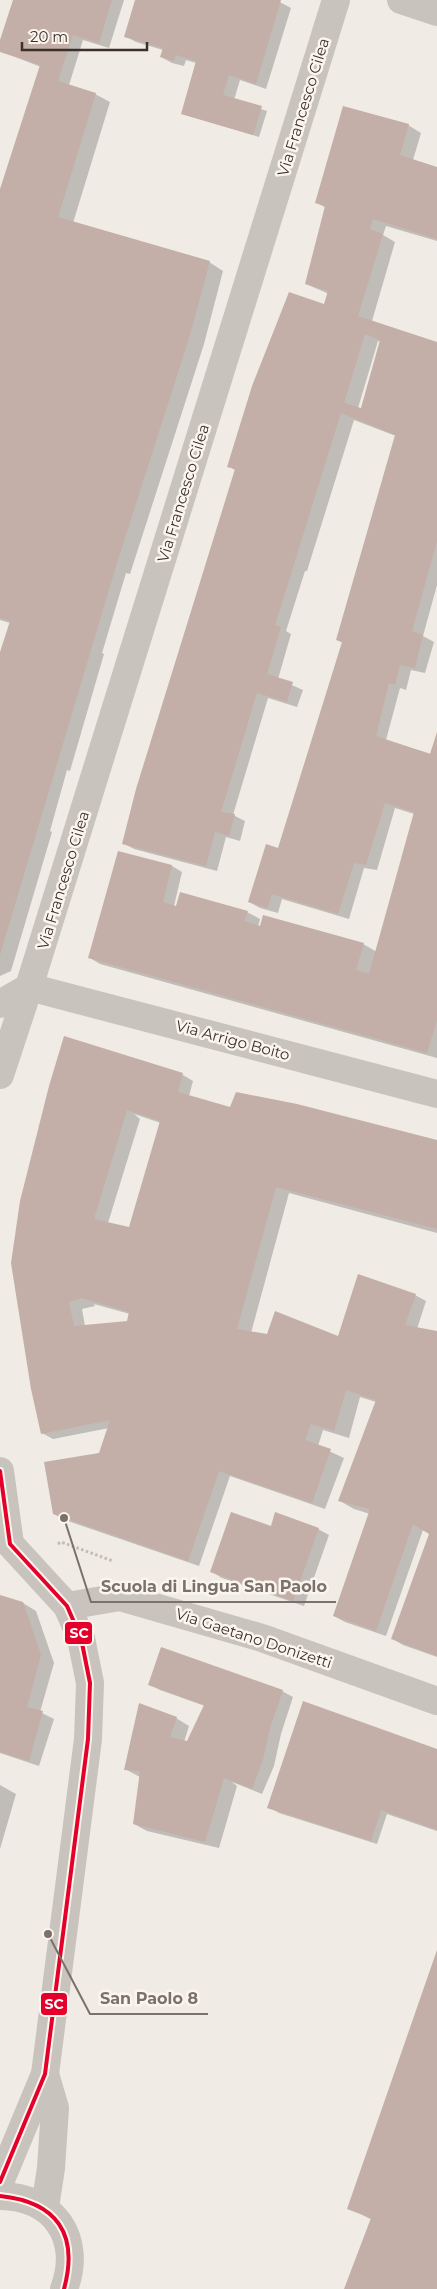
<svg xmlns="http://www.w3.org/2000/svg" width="437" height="2289" viewBox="0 0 437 2289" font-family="Montserrat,sans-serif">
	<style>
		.shadow { fill: #0003; fill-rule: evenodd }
		.building { fill: #c3afa7; fill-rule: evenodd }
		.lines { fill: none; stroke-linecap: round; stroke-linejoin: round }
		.path { stroke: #c2bbb6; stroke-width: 3; stroke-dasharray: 2.5 2.5; stroke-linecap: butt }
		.street { stroke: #c9c3be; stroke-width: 28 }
		.bus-1-casing { stroke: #fbf5ee; stroke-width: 8 }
		.bus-1 { stroke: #e4002b; stroke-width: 4 }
		.labels { text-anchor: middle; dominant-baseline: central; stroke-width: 5; stroke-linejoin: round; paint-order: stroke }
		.street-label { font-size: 15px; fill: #3b302b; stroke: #fbf5ee }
		.leader { fill: none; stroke: #7a716c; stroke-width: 2 }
		.callout-dot { fill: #7a716c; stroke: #fbf5ee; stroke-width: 2 }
		.callout-label { font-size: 16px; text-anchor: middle; font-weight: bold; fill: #7a716c; stroke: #fbf5ee; stroke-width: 5; stroke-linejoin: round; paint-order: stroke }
		.line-badge { stroke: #fbf5ee; stroke-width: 2 }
		.badge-label { font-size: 14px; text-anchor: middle; font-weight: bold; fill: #fff }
	</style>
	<rect width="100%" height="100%" fill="#f0ebe5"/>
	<g class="shadow">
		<path d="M14,0H124L109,48L83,40L69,85L95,94L110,102L73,223L209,262L223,271L204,344L130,574L126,573L102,653L104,654L70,771L67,770L50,831L52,832L11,971L0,976V656L10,623L0,620V193L41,67L0,51V44Z"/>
		<path d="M136,0H276L291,8L266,89L240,80L234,100L267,111L259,137L182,114L196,63L186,60L184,66L172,63L161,57L163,50L136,42L125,36Z"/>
		<path d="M408,125L421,133L413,160L437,168V241L386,226L383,235L395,242L372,321L437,344V585L423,636L434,642L425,673L411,670L406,690L400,688L386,740L431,754L437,734V1058L100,964L90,958L119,852L172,866L182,872L174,906L247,912L260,919L258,927L363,944L377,952L414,814L395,808L377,870L364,868L349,919L282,899L278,913L260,908L249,902L278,850L343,643L337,640L396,436L354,420L307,571H305L286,631L291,634L278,679L303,690L297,707L268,698L233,815L245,821L240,841L226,837L217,871L134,849L123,843L236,471L229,466L324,306L329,294L306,284L326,208L316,202ZM378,341L381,342L362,409L358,408Z"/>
		<path d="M64,1038L183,1075L193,1081L189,1096L231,1109L437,1142V1233L289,1193L251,1333L268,1335L339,1338L415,1295L426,1301L417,1329L437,1333V1657L403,1645L393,1639L431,1533L423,1530L386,1636L345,1622L334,1616L370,1514L354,1509L340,1501L376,1402L360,1397L349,1438L323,1430L318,1446L344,1458L325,1509L230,1476L199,1566L65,1520L54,1514L100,1454L109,1428L53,1439L42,1433ZM134,1114L161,1123L130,1229L108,1223L140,1119ZM94,1304L130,1314L127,1322L85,1326L82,1309L95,1306Z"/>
		<path d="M271,1527L318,1529L329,1535L304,1606L222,1578L212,1572Z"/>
		<path d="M0,1597L23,1603L36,1611L54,1663L40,1712L54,1719L39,1766L0,1753Z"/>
		<path d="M149,1684L282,1691L293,1697L281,1734L274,1766L262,1794L232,1782L237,1786L219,1848L147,1831L134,1824L140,1777L125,1769L176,1718L189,1726L184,1742L187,1743L205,1706L160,1690Z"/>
		<path d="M437,1750V1831L387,1814L377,1844L279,1813L269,1807Z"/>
		<path d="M0,1785L16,1794L0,1849Z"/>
		<path d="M437,1953V2289H346L372,2220L349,2208Z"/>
	</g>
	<g class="building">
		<path d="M13,0H112L99,43L73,35L58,81L96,93L58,217L210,261L190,335L116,566L0,955V652L10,621L0,618V189L40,65L0,52V40Z"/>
		<path d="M135,0H281L256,84L229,75L223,95L262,106L253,135L181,114L196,61L176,55L174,61L160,57L163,48L124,37Z"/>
		<path d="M343,106L409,124L400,155L437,167V239L373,219L370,229L383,234L358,316L437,342V541L412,631L423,635L415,668L400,665L395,685L389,683L376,736L430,754L437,732V1020L427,1053L88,958L118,851L172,865L163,902L176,906L180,892L248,911L244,921L260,926L263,915L364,943L356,970L369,974L414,812L385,803L366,865L354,863L338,914L272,894L267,908L248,902L266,844L278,848L342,642L336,640L395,435L341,413L275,625L281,627L267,674L293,682L287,702L257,693L221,812L235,814L229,836L215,832L206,866L122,844L136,789L235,469L227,467L252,386L289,292L324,304L328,291L305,284L325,206L315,203ZM365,334L380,340L361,408L344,403Z"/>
		<path d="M64,1036L183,1073L178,1092L230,1107L236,1092L297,1104L437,1140V1229L276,1187L237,1329L267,1334L275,1311L338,1336L358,1274L416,1294L405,1325L437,1331V1656L391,1639L429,1534L413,1524L376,1631L333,1616L370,1509L338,1501L376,1400L346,1390L334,1431L311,1424L305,1440L331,1449L312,1503L219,1471L188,1561L53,1514L44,1462L99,1453L110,1420L41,1434L31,1389L11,1263L20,1201L49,1086ZM127,1110L160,1121L129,1227L94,1219ZM82,1298L129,1312L127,1321L74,1326L69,1302Z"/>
		<path d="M231,1512L271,1526L275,1512L319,1528L293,1601L210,1572Z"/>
		<path d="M0,1595L23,1602L41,1655L27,1707L43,1711L29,1761L0,1752Z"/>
		<path d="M161,1647L283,1690L270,1728L263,1760L252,1789L224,1778L205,1842L133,1824L140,1771L124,1770L139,1703L177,1717L170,1737L187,1741L204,1705L148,1685Z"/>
		<path d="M303,1701L437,1749V1830L381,1810L371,1841L267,1808Z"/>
		<path d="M437,1950V2289H344L371,2218L347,2209Z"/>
	</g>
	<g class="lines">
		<path class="path" d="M58,1544L61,1542L113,1561"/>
		<g class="street">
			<path d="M401,0L437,12"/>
			<path d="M0,1004L29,987L437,1094"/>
			<path d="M0,1075L29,987L336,0"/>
			<path d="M0,1471L10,1544L67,1606L81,1638L90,1683L88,1739L45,2074L0,2182"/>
			<path d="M67,1606L120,1597L262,1638L437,1701"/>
			<path d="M45,2074L55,2108L51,2168L45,2207"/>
			<path d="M0,2196C54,2196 83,2239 64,2289"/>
		</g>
		<defs>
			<g id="bus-1">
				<path d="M0,1471L10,1544L67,1606L81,1638L90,1683L88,1739L45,2074L0,2182"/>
				<path d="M0,2196C57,2202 79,2234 64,2289"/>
			</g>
		</defs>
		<use href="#bus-1" class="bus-1-casing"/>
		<use href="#bus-1" class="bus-1"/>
	</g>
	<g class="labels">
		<g class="street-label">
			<text transform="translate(303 107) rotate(-73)">Via Francesco Cilea</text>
			<text transform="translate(183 493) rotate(-73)">Via Francesco Cilea</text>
			<text transform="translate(63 880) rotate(-73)">Via Francesco Cilea</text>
			<text transform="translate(233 1040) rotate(15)">Via Arrigo Boito</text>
			<text transform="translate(254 1638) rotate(18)">Via Gaetano Donizetti</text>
		</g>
	</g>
	<path class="leader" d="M64 1518L91 1602H336M48 1934L90 2014H208"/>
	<g class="callout-dot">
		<circle cx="64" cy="1518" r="5"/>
		<circle cx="48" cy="1934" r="5"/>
	</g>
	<g class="callout-label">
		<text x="214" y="1592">Scuola di Lingua San Paolo</text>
		<text x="149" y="2004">San Paolo 8</text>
	</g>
	<g class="line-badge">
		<rect x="64" y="1621" width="29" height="24" rx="5" fill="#e4002b"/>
		<rect x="40" y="1992" width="28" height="24" rx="5" fill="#e4002b"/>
	</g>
	<g class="badge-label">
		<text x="79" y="1638">SC</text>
		<text x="54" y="2009">SC</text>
	</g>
	<path d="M22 42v8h125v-8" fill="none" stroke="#3b302b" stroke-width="2.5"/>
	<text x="30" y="42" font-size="15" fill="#3b302b" stroke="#fbf5ee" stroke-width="4" paint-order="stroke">20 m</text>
</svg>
